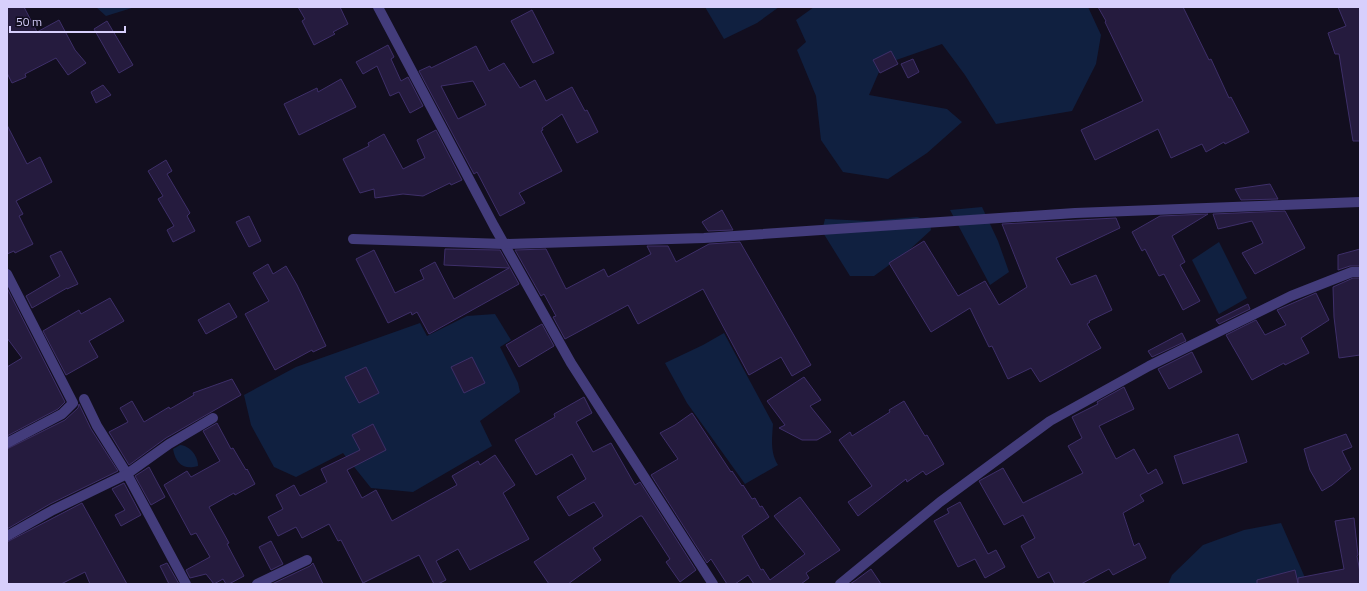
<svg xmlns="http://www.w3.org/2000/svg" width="1367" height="591" viewBox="0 0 1367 591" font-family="'Titillium Web',sans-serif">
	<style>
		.water { fill: #102040 }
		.building { fill: #251b3e; stroke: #3e2f69; fill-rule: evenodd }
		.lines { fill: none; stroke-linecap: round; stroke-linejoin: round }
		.minor { stroke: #433c7b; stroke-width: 10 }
	</style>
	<rect width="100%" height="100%" fill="#120e1f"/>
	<g class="water">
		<path d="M96,7H135L106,16Z"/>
		<path d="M705,7H779L757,23L724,39Z"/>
		<path d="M814,7H1088L1101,35L1096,64L1072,111L996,124L965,75L942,44L882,65L869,95L947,109L962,122L927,153L888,179L843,172L821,140L816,96L797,50L806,42L796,20Z"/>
		<path d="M982,207L998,241L1009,272L990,285L950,210Z"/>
		<path d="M917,217L930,221L931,230L907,252L874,276H850L822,231L825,219L869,221Z"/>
		<path d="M1219,242L1247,298L1219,314L1192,260Z"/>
		<path d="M495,314L511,340L500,347L518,383L520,392L480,421L492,446L413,492L371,488L343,453L296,477L274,467L251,425L244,395L296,367L420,323L427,336L467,316Z"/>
		<path d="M724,333L773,424C772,439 770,452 778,465L745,484L687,403L665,363L703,345Z"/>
		<path d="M180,445C191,446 198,457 198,466C183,470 176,464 173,449Z"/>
		<path d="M1281,523L1306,580L1298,584H1168L1172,575L1203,545L1244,530Z"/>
	</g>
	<g class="building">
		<path d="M7,7H24L37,32L59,20L75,50L86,63L68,75L56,58L25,74L26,77L12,83L7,73Z"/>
		<path d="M298,7H340L348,24L333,32L335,34L314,45L302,21L305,19Z"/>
		<path d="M1098,7H1183L1209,60L1211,59L1229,98L1231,97L1249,132L1225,144L1224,142L1206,152L1202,144L1171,158L1158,129L1095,160L1081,130L1143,101L1105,22L1106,21Z"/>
		<path d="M1338,7H1360V141H1353L1339,54H1335L1328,33L1346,26Z"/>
		<path d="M532,10L554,53L533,63L511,21Z"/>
		<path d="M107,21L133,65L119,73L94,29Z"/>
		<path d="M388,45L394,57L391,59L401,81L408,77L423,106L410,113L399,92L390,96L377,66L363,74L356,62Z"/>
		<path d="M476,46L489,71L504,63L520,88L535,80L546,101L572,87L585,111L587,110L598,132L577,143L562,114L542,128L543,130L541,131L562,171L519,193L525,203L500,216L477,172L474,174L419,71L430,66L431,68ZM473,81L486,105L458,119L441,86Z"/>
		<path d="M891,51L898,64L880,73L873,60Z"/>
		<path d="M913,59L919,72L908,78L901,64Z"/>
		<path d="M341,79L356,107L299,135L284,104L317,88L318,92Z"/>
		<path d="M103,85L111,95L96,103L91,92Z"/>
		<path d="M7,125L27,164L40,157L52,182L16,201L23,214L19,216L33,244L15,253L14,251L7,254Z"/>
		<path d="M436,130L462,180L451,185L450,183L423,196L403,194L375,198L374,189L360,193L343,159L369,146L368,143L384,134L403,169L425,158L417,140Z"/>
		<path d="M166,160L172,171L167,174L190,213L187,216L195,231L173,242L167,230L174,226L158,199L163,196L148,171Z"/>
		<path d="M1270,184L1278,199L1241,200L1235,189Z"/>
		<path d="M722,210L733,230L708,231L702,222Z"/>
		<path d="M1285,211L1305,248L1255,274L1242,253L1263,243L1252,221L1218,229L1213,214Z"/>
		<path d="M1208,214L1172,236L1185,262L1180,265L1200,301L1183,310L1164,274L1159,276L1145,249L1142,251L1132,232L1160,216Z"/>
		<path d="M249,216L261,241L249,247L236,222Z"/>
		<path d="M1116,218L1120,228L1056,258L1071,285L1096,275L1112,310L1089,321L1090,322L1087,324L1101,348L1040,382L1031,368L1008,379L992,346L989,347L970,308L931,332L889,263L924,241L958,296L985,281L999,305L1027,287L1002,224Z"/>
		<path d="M740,242L811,365L792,376L781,357L749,375L703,289L638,324L628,305L565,339L553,317L556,316L544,294L541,296L515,250L546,249L566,289L604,269L608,277L651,254L647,246H668L676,262L709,244Z"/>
		<path d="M445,249L500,250L519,284L429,334L417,312L412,315L411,312L388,323L356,259L374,250L395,293L424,279L420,270L435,262L454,299L509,268L444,265Z"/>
		<path d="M1360,249V266H1350L1338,270V255Z"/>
		<path d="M61,251L78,284L67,289V288L32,308L26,296L60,276L50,256Z"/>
		<path d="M268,264L273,274L286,266L297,285L326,346L313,352L312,350L275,370L245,314L269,301L253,273Z"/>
		<path d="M1353,278H1360V355L1339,358L1334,317L1333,287Z"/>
		<path d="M7,288L65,402L58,409L7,436V367L22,358L7,338Z"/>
		<path d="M1316,293L1329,320L1301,338L1309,353L1285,365L1284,363L1252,380L1226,335L1256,320L1265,335L1286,325L1277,310Z"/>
		<path d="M110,298L124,321L89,341L98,357L66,375L43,331L79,310L81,314Z"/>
		<path d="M229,303L237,317L206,334L198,320Z"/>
		<path d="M1248,304L1250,309L1219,324L1216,320Z"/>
		<path d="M542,324L554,346L519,367L506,345Z"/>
		<path d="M1182,333L1186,341L1152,357L1148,351Z"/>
		<path d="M1192,352L1202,372L1169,389L1158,369Z"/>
		<path d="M472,357L485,383L464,393L451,367Z"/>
		<path d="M366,367L379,393L359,403L345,377Z"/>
		<path d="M804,377L821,400L810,406L831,432L817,440H802L779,428L785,425L767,401Z"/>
		<path d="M232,379L241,395L166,438L129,465L109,432L128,422L120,408L132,401L144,422L169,407L170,409L194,395L193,393Z"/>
		<path d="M1124,387L1134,409L1099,426L1116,459L1134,449L1148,474L1156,469L1163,483L1140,495L1144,501L1123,513L1134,546L1139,543L1146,558L1113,575L1109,569L1081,584H1055L1049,572L1038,578L1021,546L1035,538L1023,515L1004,525L979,481L1003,468L1023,503L1083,473L1068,446L1082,438L1072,417L1098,404L1097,402Z"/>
		<path d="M584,397L592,413L576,422L593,452L611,443L635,485L640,482L696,570L680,582L666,562L670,559L642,516H640L593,548L601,560L568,584H549L534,562L603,516L594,502L569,516L557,497L586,479L572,454L536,475L515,440L555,417L554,414Z"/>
		<path d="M904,401L925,436L927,435L944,464L926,475L923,471L907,482L906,479L858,516L848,502L872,486L839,440L850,432L852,436L890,412L889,410Z"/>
		<path d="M79,404L91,429L118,471L50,504L7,529V449L65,420L78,408Z"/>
		<path d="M692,413L731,472L732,471L742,486L743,485L752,499L755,498L760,507L762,506L769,517L742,536L761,570L763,569L770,580L805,554L774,516L800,497L840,550L806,573L809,578L801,584H754L748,575L735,584H727L711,559L707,563L651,475L678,459L660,433L675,425Z"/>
		<path d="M217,423L231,449L233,448L246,470L247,469L255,484L235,495L234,493L209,507L229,543L227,544L244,576L229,584H226L223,579L214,584L206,574L190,578L186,570L210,557L196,533L191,535L164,485L187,471L191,477L220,461L203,431Z"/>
		<path d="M373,424L386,450L347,470L362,498L376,490L392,521L457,485L452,476L478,461L480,465L495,455L515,485L503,493L529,539L470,570L458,549L436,561L446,580L438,584H434L419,555L363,583L341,540L338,541L329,524L302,538L296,527L278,536L268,517L283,509L276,495L294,485L300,496L327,482L321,469L360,450L352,435Z"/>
		<path d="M1238,434L1247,462L1183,484L1174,456Z"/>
		<path d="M1346,434L1352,447L1342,451L1351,469L1332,485L1322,491L1310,470L1304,449Z"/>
		<path d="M149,467L165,497L151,505L135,476Z"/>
		<path d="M124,483L141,515L121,526L115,515L125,510L112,489Z"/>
		<path d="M960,502L988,554L996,550L1005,567L985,578L975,559L958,567L934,521L949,513L947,509Z"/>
		<path d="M82,503L127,584H90L85,572L61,584H7V542Z"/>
		<path d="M1354,518L1358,555L1357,556L1360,572V584H1257V580L1295,570L1298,583V578L1344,569L1335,521Z"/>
		<path d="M271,541L283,564L271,570L259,547Z"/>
		<path d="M167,563L179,584H169L160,566Z"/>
		<path d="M313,563L323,584H272L310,566Z"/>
		<path d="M871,569L881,584H850L856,580Z"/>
	</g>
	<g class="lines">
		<g class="minor">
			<path d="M378,7L494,226L571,363L713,584"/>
			<path d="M353,239L504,244L704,238L1075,213L1360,202"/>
			<path d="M7,274L73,403L62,414L7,443"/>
			<path d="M84,399L97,426L127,474L169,444L213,418"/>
			<path d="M7,536L53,510L127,474L186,584"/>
			<path d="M257,584L307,560"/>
			<path d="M840,584L940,502L1050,421L1149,366L1291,296L1352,272H1360"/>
		</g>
	</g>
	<rect width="1367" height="591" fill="none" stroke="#d7cffc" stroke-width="16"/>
	<path d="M10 26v6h115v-6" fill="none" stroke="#d7cffc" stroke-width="2"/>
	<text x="16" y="26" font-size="12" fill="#d7cffc" stroke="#120e1f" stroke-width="3" paint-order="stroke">50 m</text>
</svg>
